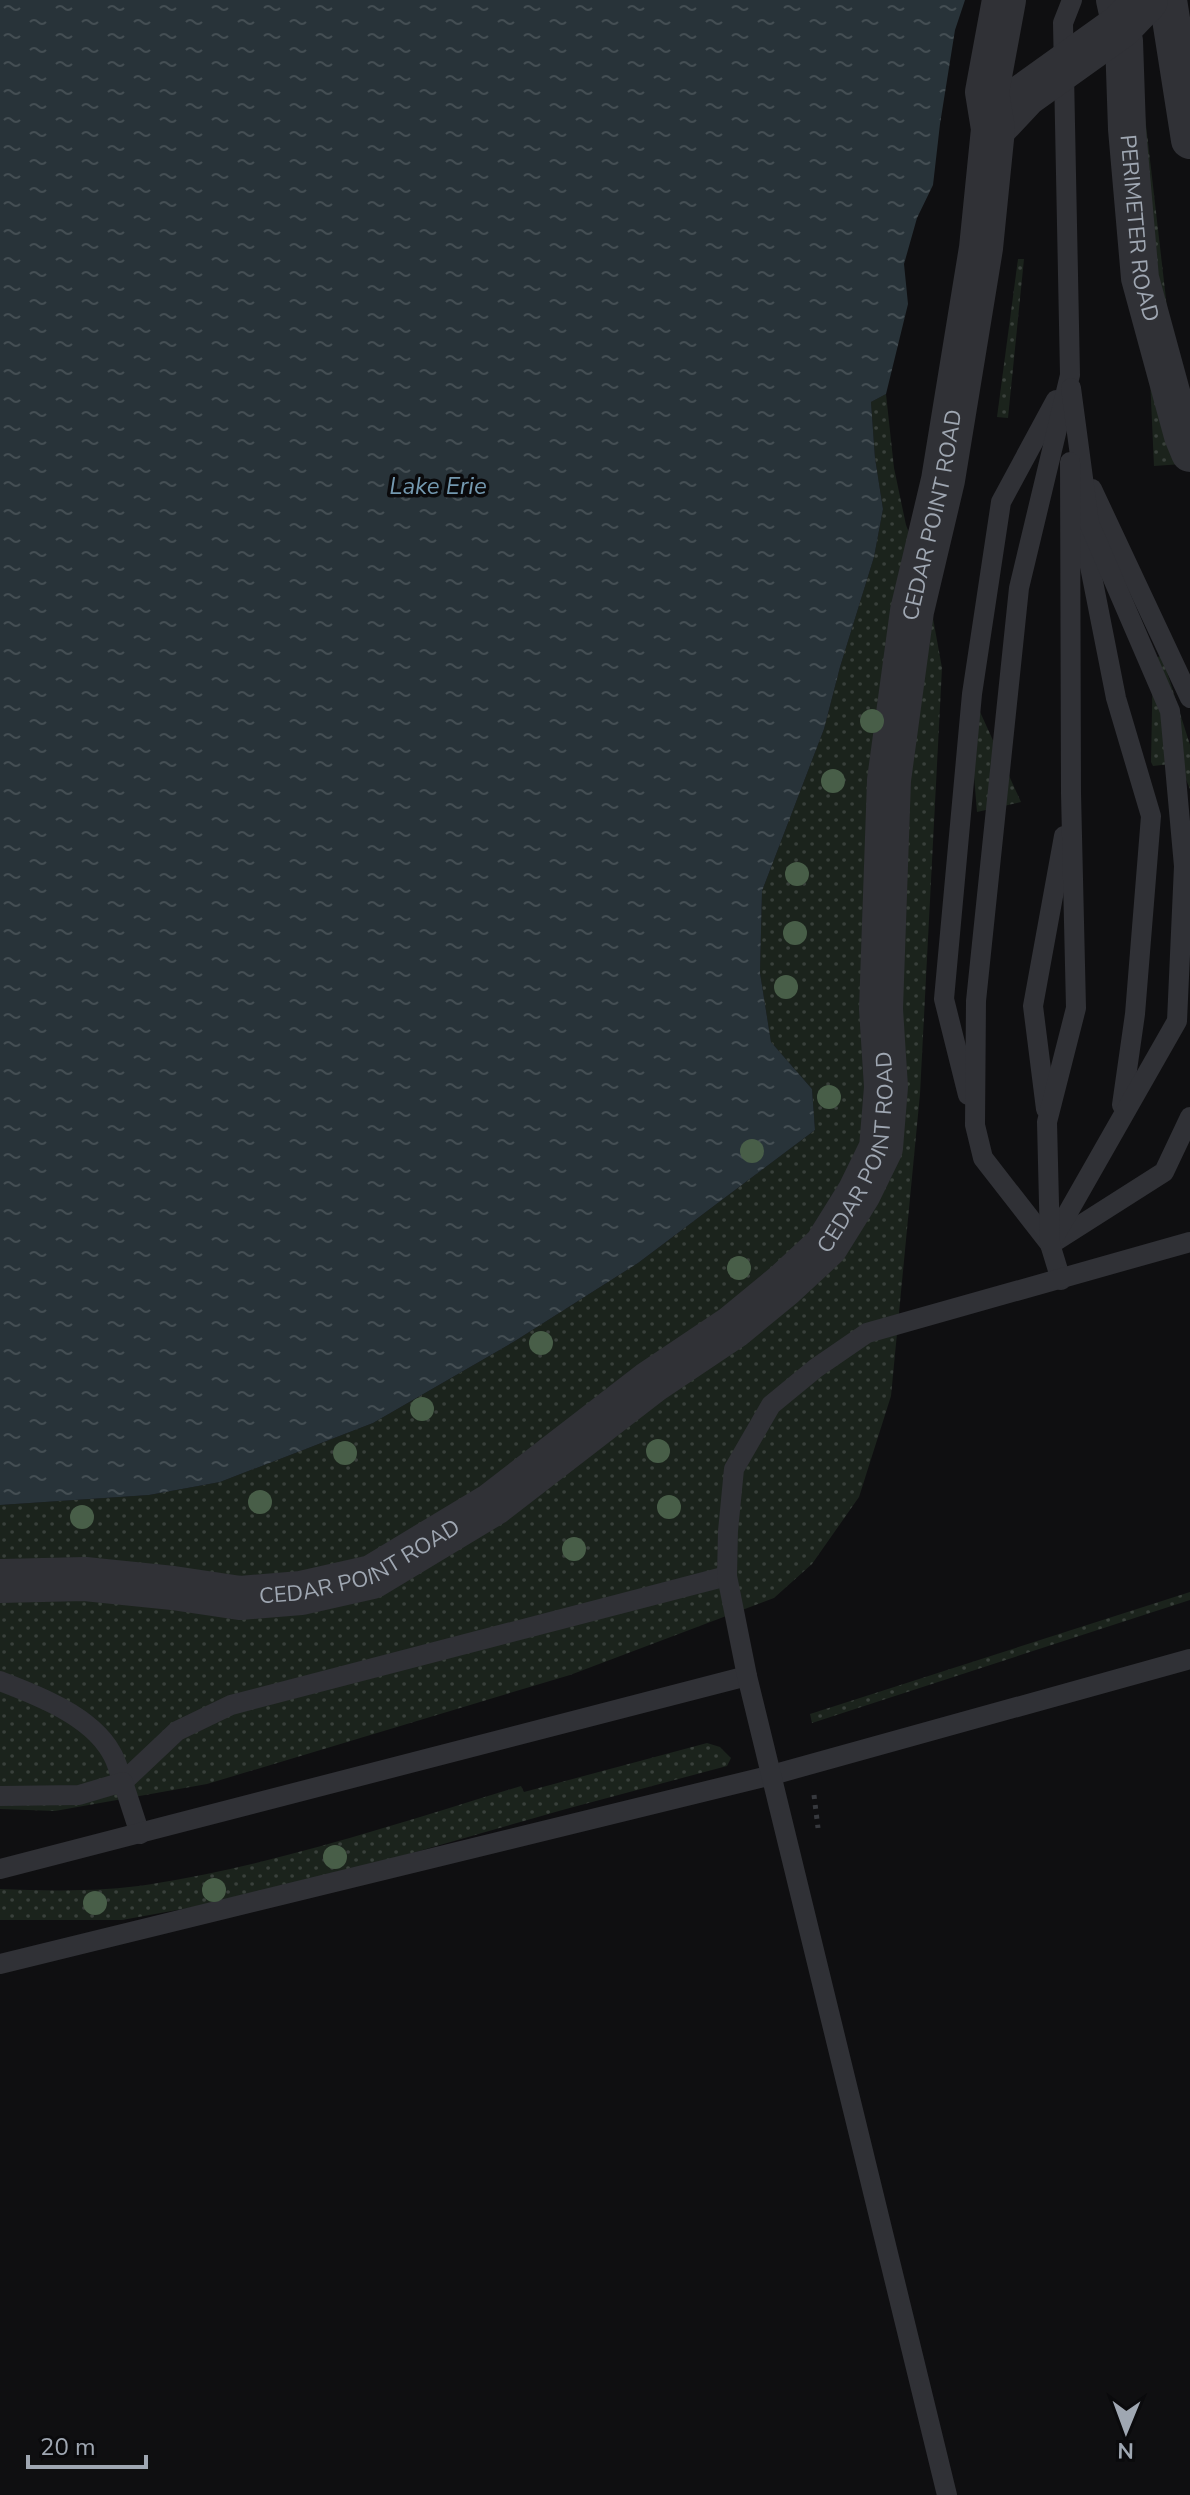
<svg xmlns="http://www.w3.org/2000/svg" width="1190" height="2495" viewBox="0 0 1190 2495" font-family="'Nunito Sans',sans-serif">
	<style>
		.green { fill: url(#green-dots) }
		.water { fill: url(#water-ripples) }
		.lines { fill: none; stroke-linecap: round; stroke-linejoin: round }
		.path { stroke: #36383d; stroke-width: 5; stroke-dasharray: 4 6; stroke-linecap: butt }
		.service { stroke: #303136; stroke-width: 20 }
		.minor { stroke: #303136; stroke-width: 38 }
		.tertiary { stroke: #303136; stroke-width: 44 }
		.tree { fill: #485e48 }
		.labels { text-anchor: middle; dominant-baseline: central; stroke-width: 7; stroke-linejoin: round; paint-order: stroke }
		.street-label { font-size: 22px; fill: #9fa7b2; stroke: #0a0a0c }
		.water-label { font-size: 24px; font-style: italic; fill: #7499b0; stroke: #0a0a0c }
	</style>
	<defs>
		<pattern id="green-dots" width="8" height="8" patternUnits="userSpaceOnUse" patternTransform="scale(2)"><rect width="8" height="8" fill="#1b231c"/><path d="M2 2h.1M6 6h.1" fill="none" stroke="#39403b" stroke-width="1.8" stroke-linecap="round"/></pattern>
		<pattern id="water-ripples" width="26" height="14" patternUnits="userSpaceOnUse" patternTransform="scale(2)"><rect width="26" height="14" fill="#283339"/><path d="M2 4q2-2 4 0t4 0M15 11q2-2 4 0t4 0" fill="none" stroke="#444e53"/></pattern>
	</defs>
	<rect width="100%" height="100%" fill="#0f0f11"/>
	<g class="green">
		<path d="M1142,90L1184,456L1182,464L1154,466L1141,178Z"/>
		<path d="M1018,259H1024L1008,418L997,417Z"/>
		<path d="M886,394L894,468L906,525L925,574L942,668L920,1094L891,1396L859,1497L812,1564L774,1598L570,1675L207,1784L55,1811L0,1809V1505L149,1495L220,1482L373,1423L515,1341L638,1263L815,1130L812,1089L771,1042L760,973L762,891L824,729L840,667L874,557L883,509L875,458L871,402Z"/>
		<path d="M1162,656L1190,745V789L1179,763L1153,766L1151,762L1153,658Z"/>
		<path d="M968,703H976L1021,802L977,812Z"/>
		<path d="M1190,1592V1600L812,1723L810,1714Z"/>
		<path d="M707,1743L720,1747L731,1758L727,1766L566,1809L276,1892L122,1920H0V1889C50,1891 102,1892 152,1884C278,1864 399,1823 521,1786L524,1792Z"/>
	</g>
	<path class="water" d="M0,0H965L955,30L940,124L933,185L917,218L904,264L908,304L886,394L871,402L875,458L883,509L874,557L840,667L824,729L762,891L760,973L771,1042L812,1089L815,1130L638,1263L515,1341L373,1423L220,1482L149,1495L0,1505Z"/>
	<g class="lines">
		<path class="path" d="M814,1795L818,1828"/>
		<g class="service">
			<path d="M1092,489L1190,698"/>
			<path d="M1083,531L1116,698L1151,816L1135,1014L1122,1105"/>
			<path d="M968,1095L944,999L972,694L1001,502L1056,400"/>
			<path d="M1046,1109L1033,1006L1064,836"/>
			<path d="M1054,1242L1164,1172L1190,1117"/>
			<path d="M1050,1244L983,1158L975,1125L976,1001L1019,588L1070,375L1063,23L1072,0"/>
			<path d="M1050,1244L1177,1021L1184,866L1170,711L1089,523L1071,388"/>
			<path d="M1061,1280L1050,1244L1047,1122L1076,1008L1071,793L1070,462"/>
			<path d="M0,1681C37,1695 91,1716 111,1752C117,1761 119,1773 123,1782L177,1731L231,1705L727,1576"/>
			<path d="M0,1796L79,1795L123,1782L140,1834"/>
			<path d="M0,1869L747,1676"/>
			<path d="M0,1964L772,1775L1190,1659"/>
			<path d="M947,2495L747,1676L727,1576L728,1531L734,1469L771,1405L816,1368L867,1333L1190,1242"/>
		</g>
		<g class="minor">
			<path id="s1" d="M1115,0L1124,41L1127,129L1140,278L1183,436L1190,453"/>
			<path d="M1168,0L1190,140"/>
		</g>
		<g class="tertiary">
			<path d="M993,129L1026,94L1121,26L1146,0"/>
			<path id="s2" d="M0,1581L85,1579L173,1588L240,1598L301,1593L372,1577L493,1504L651,1382L733,1327L784,1285L826,1246L859,1193L881,1148L886,1087L881,1009L889,780L912,611L943,480L981,248L993,129L987,92L1004,0"/>
		</g>
	</g>
	<g class="tree">
		<circle cx="872" cy="721" r="12"/>
		<circle cx="833" cy="781" r="12"/>
		<circle cx="797" cy="874" r="12"/>
		<circle cx="795" cy="933" r="12"/>
		<circle cx="786" cy="987" r="12"/>
		<circle cx="829" cy="1097" r="12"/>
		<circle cx="752" cy="1151" r="12"/>
		<circle cx="739" cy="1268" r="12"/>
		<circle cx="541" cy="1343" r="12"/>
		<circle cx="422" cy="1409" r="12"/>
		<circle cx="658" cy="1451" r="12"/>
		<circle cx="345" cy="1453" r="12"/>
		<circle cx="260" cy="1502" r="12"/>
		<circle cx="669" cy="1507" r="12"/>
		<circle cx="82" cy="1517" r="12"/>
		<circle cx="574" cy="1549" r="12"/>
		<circle cx="335" cy="1857" r="12"/>
		<circle cx="214" cy="1890" r="12"/>
		<circle cx="95" cy="1903" r="12"/>
	</g>
	<g class="labels">
		<g class="street-label">
			<text stroke="none"><textPath href="#s1" startOffset="230">PERIMETER ROAD</textPath></text>
			<text stroke="none"><textPath href="#s2" startOffset="1688">CEDAR POINT ROAD</textPath></text>
			<text stroke="none"><textPath href="#s2" startOffset="1040">CEDAR POINT ROAD</textPath></text>
			<text stroke="none"><textPath href="#s2" startOffset="368">CEDAR POINT ROAD</textPath></text>
		</g>
		<g class="water-label">
			<text x="438" y="486">Lake Erie</text>
		</g>
	</g>
	<g transform="translate(1126 2431) rotate(181)" stroke="#0a0a0c" stroke-width="6" paint-order="stroke">
	<path d="M0-6L14 30L0 20L-14 30Z" fill="#9fa7b2"/>
	<text y="-12" font-size="22" font-weight="bold" text-anchor="middle" fill="#9fa7b2">N</text>
	</g>
	<path d="M28 2455v12h118v-12" fill="none" stroke="#9fa7b2" stroke-width="4"/>
	<text x="40" y="2455" font-size="24" fill="#9fa7b2" stroke="#0a0a0c" stroke-width="6" paint-order="stroke">20 m</text>
</svg>
